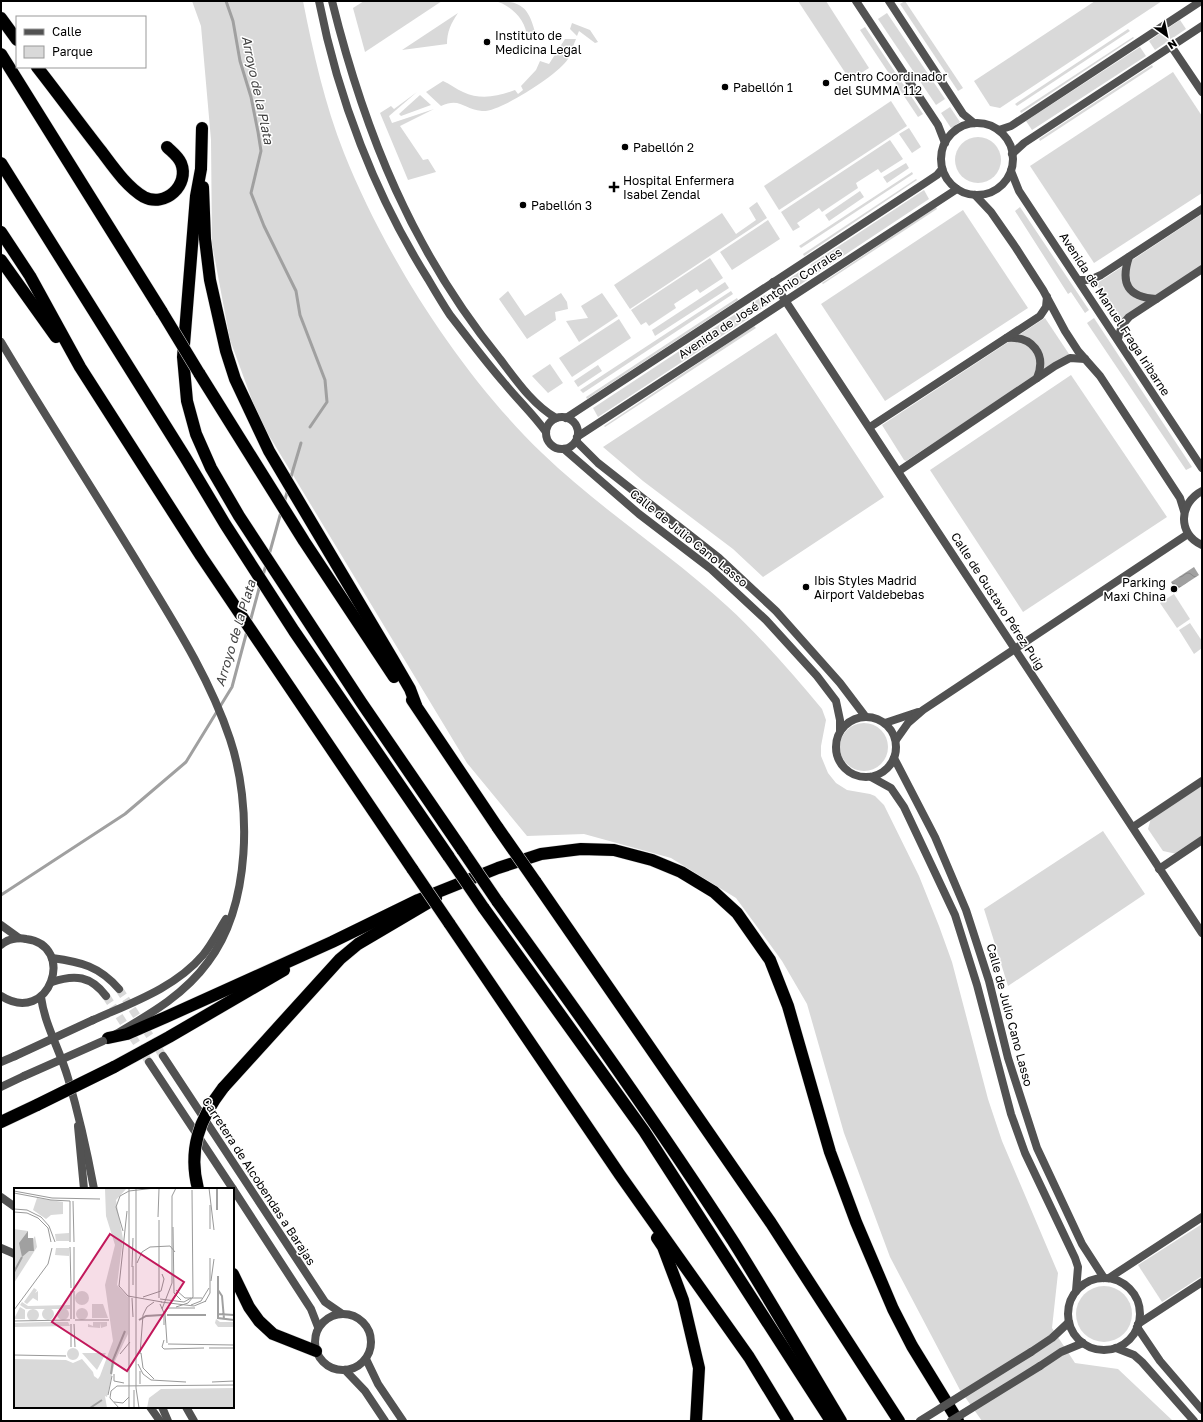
<svg xmlns="http://www.w3.org/2000/svg" width="1203" height="1422" viewBox="0 0 1203 1422" font-family="'Golos Text',sans-serif">
	<style>
		.green { fill: #d9d9d9 }
		.water { fill: url(#water-waves) }
		.lines { fill: none; stroke-linecap: round; stroke-linejoin: round }
		.stream { stroke: #a0a0a0; stroke-width: 3 }
		.tertiary-tunnel { stroke: #d9d9d9; stroke-width: 8; stroke-dasharray: 8 4; stroke-linecap: butt }
		.motorway-casing { stroke: #dbdbdb; stroke-width: 13 }
		.minor { stroke: #525252; stroke-width: 8 }
		.tertiary { stroke: #525252; stroke-width: 8 }
		.motorway { stroke: #000; stroke-width: 12 }
		.motorway-bridge-casing { stroke: #dbdbdb; stroke-width: 13; stroke-linecap: butt }
		.minor-bridge { stroke: #525252; stroke-width: 8 }
		.tertiary-bridge { stroke: #525252; stroke-width: 8 }
		.motorway-bridge { stroke: #000; stroke-width: 12 }
		.poi-dot { fill: #000; stroke: #fff; stroke-width: 1.5 }
		.labels { text-anchor: middle; dominant-baseline: central; stroke-width: 3; stroke-linejoin: round; paint-order: stroke }
		.poi-label { font-size: 12px; fill: #000; stroke: #fff; text-anchor: start }
		.street-label { font-size: 12px; fill: #000; stroke: #fff }
		.water-label { font-size: 13px; font-style: italic; fill: #414141; stroke: #fff }
		.inset-river { fill: none; stroke: #a0a0a0; stroke-width: 2 }
		.inset-road { fill: none; stroke: #999; stroke-width: 1 }
		.view { fill: #c2185b; fill-opacity: 0.15; stroke: #c2185b; stroke-width: 2 }
		.inset-edge { fill: none; stroke: #000; stroke-width: 2 }
	</style>
	<defs>
		<pattern id="water-waves" width="16" height="10" patternUnits="userSpaceOnUse"><rect width="16" height="10" fill="#a0a0a0"/><path d="M0 5q4-4 8 0t8 0" fill="none" stroke="#888"/></pattern>
	</defs>
	<rect width="100%" height="100%" fill="#fff"/>
	<g class="green">
		<path d="M192,1H303C313,52 325,105 344,153C386,258 461,375 542,453C600,509 668,552 727,606C761,637 792,673 822,709L826,720L821,746V756L828,773L836,783L847,790L870,794L875,796L884,805L919,876L939,926L952,962L988,1099L1002,1141L1058,1273L1052,1328L1075,1363L1118,1369L1173,1421H982L960,1390L890,1257L844,1133L807,1004L782,961L736,898L671,858L584,834L527,836L467,763L259,419L230,340L212,244L211,140L201,26Z"/>
		<path d="M364,1H442L365,52L353,8Z"/>
		<path d="M481,1C519,1 528,0 537,40H527C528,22 511,4 494,1C490,1 485,1 481,1Z"/>
		<path d="M798,1H826L869,68L850,80Z"/>
		<path d="M905,1L963,88L958,91L900,4Z"/>
		<path d="M1095,1H1162L1000,108L990,106L974,81Z"/>
		<path d="M458,13C451,23 447,32 447,44L402,50Z"/>
		<path d="M887,13L945,99L936,105L878,19Z"/>
		<path d="M1180,20L1186,29L1155,50L1149,41Z"/>
		<path d="M572,23L590,30L598,42L595,43L579,31L577,36L570,29Z"/>
		<path d="M865,27L923,114L918,117L860,30Z"/>
		<path d="M1128,29L1130,31L1017,106L1015,104Z"/>
		<path d="M1133,37L1134,38L1021,113L1020,111Z"/>
		<path d="M565,39H576C573,46 571,53 568,59C559,74 499,113 482,111C464,110 461,97 441,106L426,92L443,81C450,84 456,89 463,92C480,100 497,97 515,90L518,94L523,90L521,86L536,70L540,61L549,64Z"/>
		<path d="M1140,47L1146,56L1032,130L1026,121Z"/>
		<path d="M1152,65L1153,67L1040,141L1039,139Z"/>
		<path d="M1173,72L1202,116V193L1094,263L1030,166Z"/>
		<path d="M417,92L389,116L392,123L434,109L400,126L423,160L428,159L436,172L408,180L380,113L391,106L394,109Z"/>
		<path d="M420,95L431,105L401,116L399,114Z"/>
		<path d="M891,101L907,126L779,210L764,186Z"/>
		<path d="M950,107L960,122L951,128L941,113Z"/>
		<path d="M909,128L921,147L912,153L899,134Z"/>
		<circle cx="978" cy="160" r="23"/>
		<path d="M890,140L903,159L881,173L878,169L856,183L858,188L822,212L819,208L797,223L800,227L793,231L781,212Z"/>
		<path d="M906,163L909,168L887,183L883,177Z"/>
		<path d="M912,172L913,174L801,248L799,246Z"/>
		<path d="M916,179L917,180L804,256L803,254Z"/>
		<path d="M924,190L929,199L816,274L810,265Z"/>
		<path d="M860,191L864,197L829,221L825,215Z"/>
		<path d="M757,202L767,218L630,309L614,285L722,213L736,234L756,220L749,208Z"/>
		<path d="M936,207L937,209L823,284L822,283Z"/>
		<path d="M1020,207L1089,310L1085,313L1071,292L1068,294L1015,211Z"/>
		<path d="M963,210L1028,308L885,401L821,304Z"/>
		<path d="M1202,214V266L1120,320L1096,284Z"/>
		<path d="M768,220L780,239L732,270L720,252Z"/>
		<path d="M710,258L723,278L700,293L697,289L674,304L676,308L649,326L646,322L641,325L631,310Z"/>
		<path d="M802,270L807,280L795,288L789,285V279Z"/>
		<path d="M725,282L729,288L655,336L652,330Z"/>
		<path d="M508,291L525,316L561,293L567,302L568,309L555,312L556,320L527,339L499,299Z"/>
		<path d="M731,291L733,294L583,393L580,390Z"/>
		<path d="M602,293L618,316L579,342L566,321L588,318L581,306Z"/>
		<path d="M769,294L773,299L771,303L758,311L752,303L765,295Z"/>
		<path d="M737,298L738,300L587,399L586,397Z"/>
		<path d="M743,309L749,318L598,417L593,408Z"/>
		<path d="M1045,318L1069,354L906,461L904,460L882,425Z"/>
		<path d="M1094,318L1192,467L1186,470L1087,323Z"/>
		<path d="M619,319L631,338L572,377L559,358Z"/>
		<path d="M754,326L756,328L605,427L604,426Z"/>
		<path d="M776,333L884,497L763,577L733,549L643,481L603,447Z"/>
		<path d="M550,364L563,383L548,393L532,376Z"/>
		<path d="M598,365L602,371L578,387L574,381Z"/>
		<path d="M1071,375L1167,517L1023,612L930,470Z"/>
		<path d="M1174,594L1190,619L1177,628L1160,603Z"/>
		<path d="M1190,623L1202,641V648L1194,654L1179,630Z"/>
		<circle cx="864" cy="747" r="24"/>
		<path d="M1202,785V837L1177,854L1163,851L1148,829L1151,818Z"/>
		<path d="M1103,831L1145,894L1008,986L984,909Z"/>
		<path d="M1202,1224V1276L1162,1302L1138,1265Z"/>
		<circle cx="1104" cy="1314" r="28"/>
	</g>
	<path class="water" d="M1194,567L1199,575L1176,590L1171,582Z"/>
	<g class="lines">
		<g class="stream">
			<path d="M226,1L233,21L240,61L251,97L258,132L261,151L251,193L264,226L296,291L300,315L325,380L327,402L310,427"/>
			<path d="M290,480L301,443"/>
			<path d="M284,503L288,489"/>
			<path d="M269,555L281,512"/>
			<path d="M263,576L266,564"/>
			<path d="M250,622L260,585"/>
			<path d="M1,895L125,814L186,762L232,687L247,631"/>
		</g>
		<g class="tertiary-tunnel">
			<path d="M119,989L163,1056"/>
			<path d="M106,996L149,1062"/>
		</g>
		<defs>
			<g id="motorway">
				<path d="M1,18L17,40"/>
				<path d="M1,54L162,312"/>
				<path d="M37,67C59,95 80,124 102,152C114,168 127,187 144,197C165,208 190,185 181,163C178,156 172,152 167,147"/>
				<path d="M202,128L201,169L196,196L183,357L187,401L196,434L211,468L239,516L361,702L463,851"/>
				<path d="M1,163L185,457L225,524L294,631L449,857"/>
				<path d="M203,187L205,239L210,280L226,351L235,379L269,451L392,658L410,689L416,705"/>
				<path d="M1,232L30,276L80,367L201,556L413,870"/>
				<path d="M1,260L56,337"/>
				<path d="M199,373L304,541L394,677"/>
				<path d="M412,700L498,828"/>
				<path d="M535,881L771,1223L899,1421"/>
				<path d="M497,901C578,1013 658,1125 733,1241C770,1300 805,1361 841,1421"/>
				<path d="M483,907L644,1131L831,1421"/>
				<path d="M449,923L620,1175L749,1357L788,1421"/>
				<path d="M108,1038L127,1034L166,1017L332,942L418,900L498,868L541,854L581,849L614,850L652,860L681,872L714,892L737,913L770,960L788,1006L830,1152L856,1222L893,1309L912,1346L958,1421"/>
				<path d="M114,1067L169,1037L284,970"/>
				<path d="M223,1088L340,959L358,944L436,898"/>
				<path d="M1,1122L37,1105"/>
				<path d="M657,1238L663,1247L683,1300L699,1368L696,1421"/>
				<path d="M233,1274L249,1307L259,1321L273,1334L316,1351"/>
			</g>
		</defs>
		<use href="#motorway" class="motorway-casing"/>
		<g class="minor">
			<path d="M319,1C338,98 375,195 428,279C435,291 442,303 450,315C468,338 485,361 505,384C518,400 534,415 546,432"/>
			<path d="M332,1C365,134 413,252 500,359C516,380 533,405 556,418"/>
			<path d="M1171,46L1202,92"/>
			<path d="M1129,257C1120,284 1128,297 1156,299"/>
			<path d="M1079,280H1090L1101,275L1202,209"/>
			<path d="M773,282L1202,933"/>
			<path d="M1007,338C1032,336 1047,354 1037,378"/>
			<path d="M1118,339L1122,325L1129,317L1202,269"/>
			<path d="M870,427L1040,316L1046,307L1047,297"/>
			<path d="M576,441L598,463L719,558L776,611L840,683L865,716"/>
			<path d="M564,449L639,514L711,569L766,620L817,676L836,701L840,720V731"/>
			<path d="M899,471L1055,366L1070,358L1085,359"/>
			<circle cx="866" cy="747" r="30"/>
			<path d="M885,723L918,712"/>
			<path d="M896,740L908,723L923,710L1188,534"/>
			<path d="M894,758L935,837L966,910L989,981L1008,1058L1037,1148L1082,1244L1104,1278"/>
			<path d="M871,777L891,788L904,807L955,915L977,985L1011,1114L1025,1153L1075,1258L1078,1267L1076,1291"/>
			<path d="M1133,827L1202,781"/>
			<path d="M1159,869L1202,840"/>
			<path d="M1109,1278L1202,1217"/>
			<circle cx="1104" cy="1314" r="36"/>
			<path d="M1138,1324L1202,1282"/>
			<path d="M1137,1327L1160,1361L1202,1410"/>
			<path d="M1116,1348L1134,1355L1142,1362L1194,1421"/>
			<path d="M1031,1352L1052,1338L1069,1322"/>
			<path d="M1040,1366L1061,1352L1083,1343"/>
		</g>
		<g class="tertiary">
			<path d="M856,1L938,125L945,143"/>
			<path d="M889,1L963,114L974,123"/>
			<circle cx="977" cy="159" r="36"/>
			<path d="M999,130L1011,126L1201,1"/>
			<path d="M1012,154L1024,143L1202,26"/>
			<path d="M1011,171L1019,191L1202,468"/>
			<path d="M975,195L991,212L1016,248L1043,290L1065,331L1078,351L1100,376L1180,498L1184,511"/>
			<path d="M1,342C47,419 96,494 142,570C175,624 210,679 230,739C252,805 251,905 208,962C184,995 150,1014 116,1034"/>
			<circle cx="562" cy="433" r="16"/>
			<path d="M566,418L925,183L937,175L942,169"/>
			<path d="M577,437L957,189"/>
			<path d="M1202,491C1179,503 1177,534 1202,545"/>
			<path d="M1,925L19,938"/>
			<path d="M1,945C7,939 18,937 26,939C77,945 50,1027 1,996"/>
			<path d="M52,958C81,962 99,966 119,989"/>
			<path d="M52,982C75,974 91,976 106,996"/>
			<path d="M41,997C45,1026 60,1050 68,1078C79,1115 87,1151 94,1189"/>
			<path d="M93,1020C131,1003 175,988 203,955C212,944 219,930 226,919"/>
			<path d="M163,1056L325,1302L341,1313"/>
			<path d="M1,1062L15,1056"/>
			<path d="M149,1062L233,1189"/>
			<path d="M1,1087L24,1076"/>
			<path d="M78,1126L84,1189"/>
			<path d="M233,1189L311,1309L318,1327"/>
			<path d="M1,1197L15,1207"/>
			<path d="M1,1248L15,1254"/>
			<circle cx="343" cy="1342" r="28"/>
			<path d="M366,1359L378,1384L403,1421"/>
			<path d="M345,1370L365,1391L385,1421"/>
			<path d="M150,1407L160,1421"/>
			<path d="M162,1407L168,1421"/>
			<path d="M186,1407L194,1421"/>
		</g>
		<use href="#motorway" class="motorway"/>
		<defs>
			<g id="motorway-bridge">
				<path d="M162,312L199,373"/>
				<path d="M498,828L535,881"/>
				<path d="M463,851L497,901"/>
				<path d="M449,857L483,907"/>
				<path d="M413,870L449,923"/>
				<path d="M37,1105L114,1067"/>
				<path d="M198,1189C188,1150 199,1119 223,1088"/>
			</g>
		</defs>
		<use href="#motorway-bridge" class="motorway-bridge-casing"/>
		<g class="minor-bridge">
			<path d="M920,1421L1031,1352"/>
			<path d="M951,1421L1040,1366"/>
		</g>
		<g class="tertiary-bridge">
			<path d="M15,1056L93,1020"/>
			<path d="M24,1076L103,1041"/>
		</g>
		<use href="#motorway-bridge" class="motorway-bridge"/>
	</g>
	<g class="poi-dot">
		<circle cx="487" cy="42" r="4"/>
		<circle cx="826" cy="83" r="4"/>
		<circle cx="725" cy="87" r="4"/>
		<circle cx="625" cy="147" r="4"/>
		<path d="M612 181h4v4h4v4h-4v4h-4v-4h-4v-4h4z"/>
		<circle cx="523" cy="205" r="4"/>
		<circle cx="806" cy="587" r="4"/>
		<circle cx="1174" cy="589" r="4"/>
	</g>
	<g class="labels">
		<g class="poi-label">
			<text x="495" y="35">Instituto de<tspan x="495" dy="14">Medicina Legal</tspan></text>
			<text x="834" y="76">Centro Coordinador<tspan x="834" dy="14">del SUMMA 112</tspan></text>
			<text x="733" y="87">Pabellón 1</text>
			<text x="633" y="147">Pabellón 2</text>
			<text x="623" y="180">Hospital Enfermera<tspan x="623" dy="14">Isabel Zendal</tspan></text>
			<text x="531" y="205">Pabellón 3</text>
			<text x="814" y="580">Ibis Styles Madrid<tspan x="814" dy="14">Airport Valdebebas</tspan></text>
			<text x="1166" y="582" text-anchor="end">Parking<tspan x="1166" dy="14">Maxi China</tspan></text>
		</g>
		<g class="street-label">
			<text transform="translate(760 303) rotate(-33)">Avenida de José Antonio Corrales</text>
			<text transform="translate(1115 314) rotate(57)">Avenida de Manuel Fraga Iribarne</text>
			<text transform="translate(689 538) rotate(39)">Calle de Julio Cano Lasso</text>
			<text transform="translate(998 601) rotate(57)">Calle de Gustavo Pérez Puig</text>
			<text transform="translate(1010 1015) rotate(75)">Calle de Julio Cano Lasso</text>
			<text transform="translate(259 1181) rotate(57)">Carretera de Alcobendas a Barajas</text>
		</g>
		<g class="water-label">
			<text transform="translate(258 90) rotate(78)">Arroyo de la Plata</text>
			<text transform="translate(235 633) rotate(-73)">Arroyo de la Plata</text>
		</g>
	</g>
	<g transform="translate(14 1188)">
		<rect width="220" height="220" fill="#fff"/>
		<path d="M113,0L102,12L109,51L103,97L114,109V146L101,173L93,209L91,208L93,220H0V171L52,172L59,175L68,171L79,184L80,188L84,191L86,188L99,153L91,97L101,57L92,28L91,1ZM23,10L49,14V26L37,27L32,31L19,22ZM0,41L14,43V50L19,51L21,48L23,59L0,95ZM55,45V53H42L41,46ZM42,60H55V68L41,67ZM20,100L23,102L21,105L24,103V113L19,110L13,116L10,114ZM61 110a7 7 0 1 1 14 0a7 7 0 1 1-14 0ZM8,114L14,118L56,117V121H12L6,117ZM78,116H89L94,130H78ZM6,119L11,122V131H0ZM28 126a6 6 0 1 1 12 0a6 6 0 1 1-12 0ZM62 126a6 6 0 1 1 12 0a6 6 0 1 1-12 0ZM43 126a6 6 0 1 1 12 0a6 6 0 1 1-12 0ZM13 127a6 6 0 1 1 12 0a6 6 0 1 1-12 0ZM202,131L206,134H220V139H204L201,135ZM29,134H54L56,138L0,139V135ZM79,134H93V138L87,140L86,135V140L74,139V136L79,138ZM53 166a6 6 0 1 1 12 0a6 6 0 1 1-12 0ZM68,165H92L83,182ZM220,200V220H133L135,210L147,201Z" fill="#d9d9d9"/>
		<path d="M14,43V50H19L20,63H15L8,69L5,55Z" fill="#a0a0a0"/>
		<path class="inset-river" d="M203,0V22M0,84L8,69M204,88V130L220,132M204,102L208,108L210,131M204,126L220,127M153,127H192M125,132L132,128L148,127M97,186L99,172L111,143M76,220L88,212"/>
		<path class="inset-road" d="M115,0V220M122,0V200L125,220M195,0L200,42M0,3L38,10L86,11M0,5L37,12L56,13M56,13V54M59,13L60,54M0,21L13,22L27,29L35,38L41,54M113,23L105,98L114,108L148,114M0,24L13,25L24,30L34,40L37,54M144,29L145,1M145,32V110M159,39L160,105L167,112M196,41V17M109,43L102,19L106,8L115,3L141,0M56,59L57,100M60,59V100M123,75L128,64L136,59L156,58L161,64M119,78V97M118,79L119,50M197,93L200,71M162,102L171,110H188M60,103V131M129,109L147,103L150,91L148,86M118,110L119,129M146,111L170,114L177,110M147,114L180,118L192,113M191,114L196,105V70M146,116L150,125V137M177,117L187,113L195,100M162,119L174,115L179,109L178,2M148,121L158,95V8L162,0M0,122L34,76L38,60M57,131V103M61,132H95M0,133L56,132M60,136L61,159M150,152L148,159L150,161L190,160M153,155L151,125L154,120H181M154,156L220,157M57,159V136M195,160H220M127,165L129,180L140,191M106,166L116,154M126,166L129,127L133,119L140,114M0,167L52,168M124,176L129,186L137,192L172,194M100,186V193L110,195M198,194L220,193M126,196V183M120,202V220M94,207L98,188M100,214L109,215L115,209M105,220L96,210L97,203L103,198L220,197"/>
		<path class="view" d="M96,46L170,94L113,183L38,134Z"/>
		<rect width="220" height="220" class="inset-edge"/>
	</g>
	<rect width="1203" height="1422" fill="none" stroke="#000000" stroke-width="4"/>
	<rect x="16" y="16" width="130" height="52" fill="#ffffff" stroke="#999999"/>
	<rect x="24" y="29" width="20" height="6" fill="#525252" stroke="#999999"/>
	<text x="52" y="36" font-size="12" fill="#000000">Calle</text>
	<rect x="24" y="46" width="20" height="12" fill="#d9d9d9" stroke="#999999"/>
	<text x="52" y="56" font-size="12" fill="#000000">Parque</text>
	<g transform="translate(1167 36) rotate(147)" stroke="#ffffff" stroke-width="3" paint-order="stroke">
	<path d="M0-3L7 15L0 10L-7 15Z" fill="#000000"/>
	<text y="-6" font-size="11" font-weight="bold" text-anchor="middle" fill="#000000">N</text>
	</g>
</svg>
